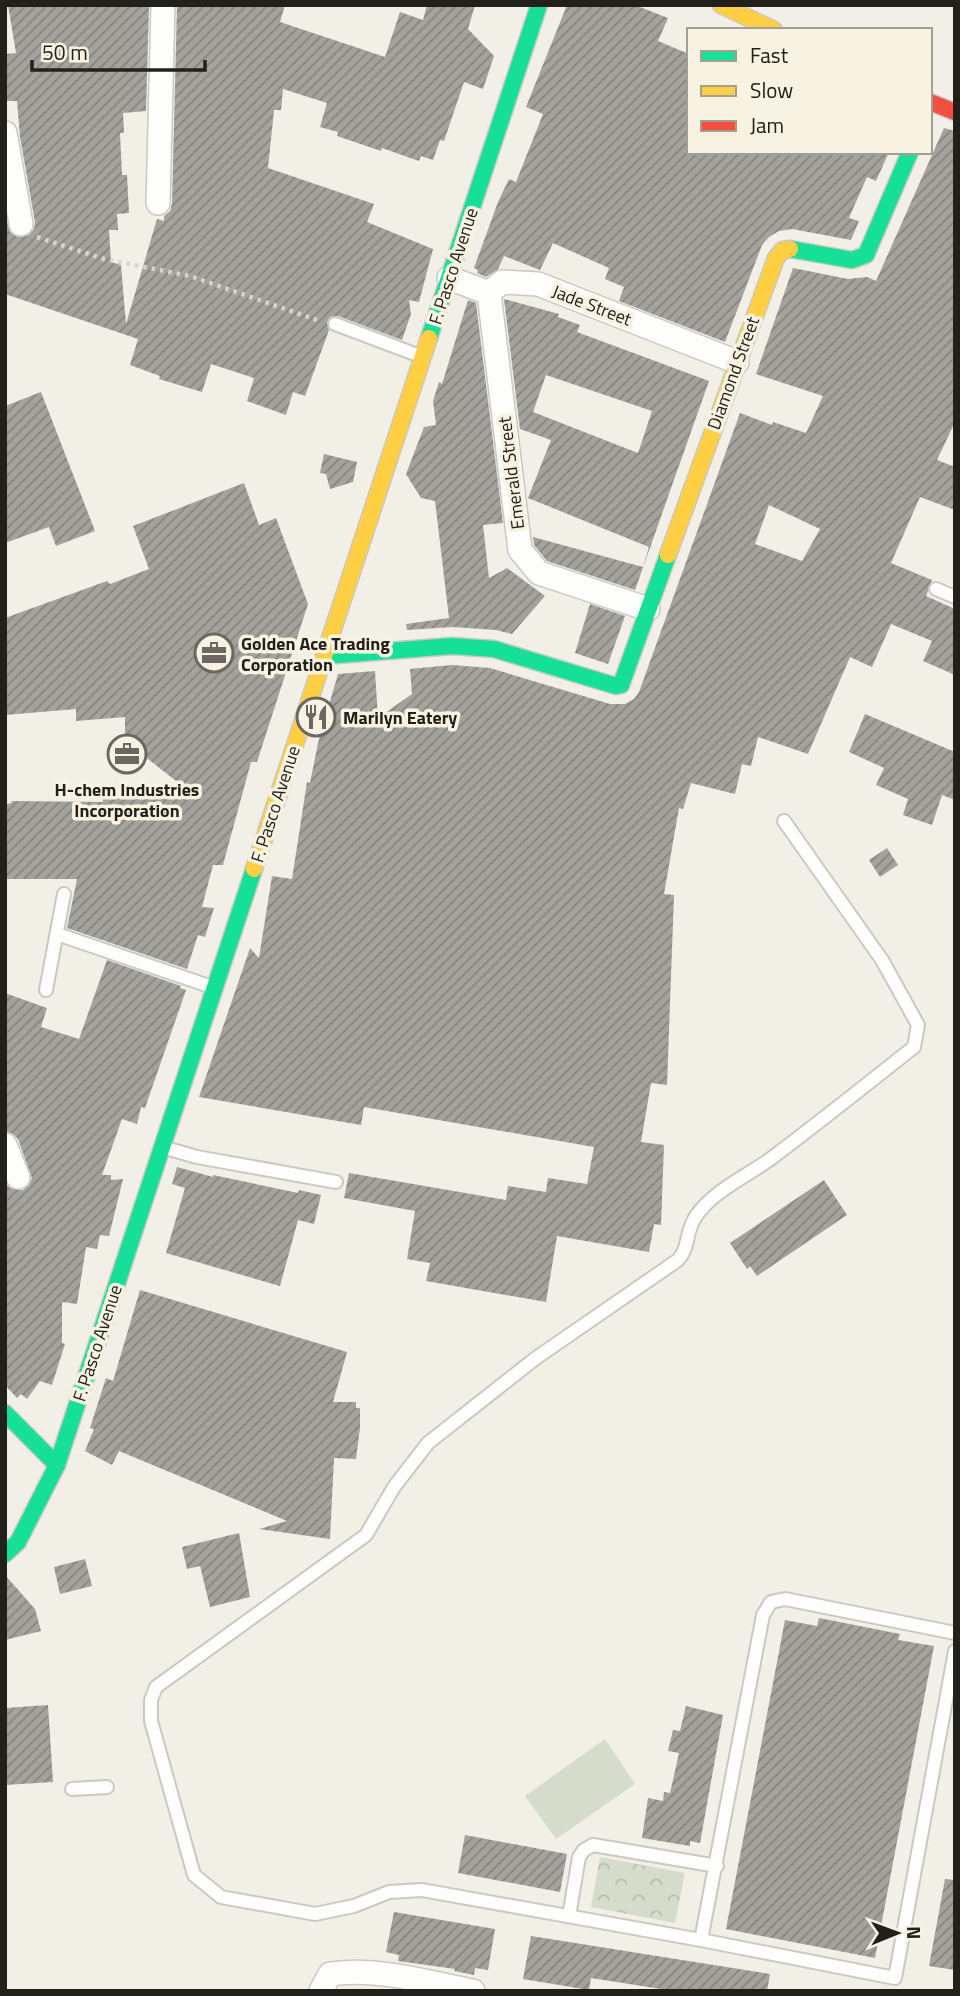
<svg xmlns="http://www.w3.org/2000/svg" width="960" height="1996" viewBox="0 0 960 1996" font-family="'Titillium Web',sans-serif">
	<style>
		.grass { fill: #d6dccc }
		.park { fill: url(#park-crowns) }
		.building { fill: url(#building-hatch); fill-rule: evenodd }
		.lines { fill: none; stroke-linecap: round; stroke-linejoin: round }
		.lane-casing { stroke: #cac8c2; stroke-width: 16 }
		.street-casing { stroke: #cac8c2; stroke-width: 26 }
		.fast-casing { stroke: #cac8c2; stroke-width: 19 }
		.slow-casing { stroke: #cac8c2; stroke-width: 19 }
		.jam-casing { stroke: #cac8c2; stroke-width: 19 }
		.path { stroke: #d4d4d1; stroke-width: 4.5; stroke-dasharray: 3.5 5; stroke-linecap: butt }
		.lane { stroke: #fdfdfb; stroke-width: 12 }
		.street { stroke: #fdfdfb; stroke-width: 23 }
		.fast { stroke: #16e098; stroke-width: 16 }
		.slow { stroke: #ffcf43; stroke-width: 16 }
		.jam { stroke: #f24e42; stroke-width: 16 }
		.labels { text-anchor: middle; dominant-baseline: central; stroke-width: 7; stroke-linejoin: round; paint-order: stroke }
		.street-label { font-size: 18px; fill: #22201a; stroke: #f7f2e2 }
		.poi-label { font-size: 18px; font-weight: bold; fill: #22201a; stroke: #f7f2e2; text-anchor: start }
	</style>
	<defs>
		<pattern id="park-crowns" width="20" height="18" patternUnits="userSpaceOnUse" patternTransform="scale(1.75)"><rect width="20" height="18" fill="#d6dccc"/><path d="M2 6a3 3 0 1 1 6 0M12 15a3 3 0 1 1 6 0" fill="none" stroke="#b7bcaf"/></pattern>
		<pattern id="building-hatch" width="6" height="6" patternUnits="userSpaceOnUse" patternTransform="scale(1.75)"><rect width="6" height="6" fill="#a4a29c"/><path d="M-1 1l2-2M0 6l6-6M5 7l2-2" fill="none" stroke="#85847e"/></pattern>
	</defs>
	<rect width="100%" height="100%" fill="#f2efe7"/>
	<path class="grass" d="M605,1739L635,1784L556,1839L525,1796Z"/>
	<path class="park" d="M600,1857L685,1873L675,1923L591,1907Z"/>
	<g class="building">
		<path d="M8,5H149L146,111L123,113L124,133H120L122,175H127L129,213L117,214L118,230H109L111,262L121,265L126,324L157,219L164,221V216L170,211L172,204L177,5H285L280,22L385,57L400,12L423,20L427,5H475L468,29L494,56L483,89L464,82L444,141L440,140L433,160L421,156L419,161L382,148L381,151L337,136L338,132L320,127L327,103L283,89L281,110H274L268,168L374,204L367,222L433,249L419,302L409,300L411,314L402,340L338,316L330,317L327,322L329,330L305,396L293,392L286,415L247,401L254,378L211,364L202,392L159,379L160,376L130,365L138,339L5,294V215L10,232L17,237L29,235L34,229L35,222L20,137L17,101H5V54L16,53Z"/>
		<path d="M567,5H635L668,18L658,41L689,54V152H889L876,181L867,177L849,218L859,221L851,240L792,229L779,231L769,237L762,245L725,342L619,301L624,287L605,279L609,268L553,243L540,270L504,256L498,269L486,277L477,273L478,270L474,268L498,202L509,179L516,182L543,114L526,107Z"/>
		<path d="M944,128L955,131V422L937,460L955,467V510L920,497L891,563L932,580L926,596L955,609V675L923,661L932,641L891,624L872,667L850,657L808,754L758,737L751,766L742,764L735,794L691,783L683,809L679,808L664,894L674,895L667,1085L651,1083L641,1142L664,1145L661,1225L654,1224L649,1252L557,1236L546,1302L426,1281L430,1263L407,1259L415,1211L344,1198L349,1173L506,1200L508,1186L546,1192L548,1178L587,1184L594,1147L364,1107L361,1125L199,1097L250,948L259,958L272,876L292,879L307,782L310,783L318,743L338,674L375,671L378,718L412,694L410,669L452,665L490,668L610,704H625L634,699L639,692L740,413L772,425L773,422L806,433L823,396L756,374L793,268L848,279L867,277L876,281ZM769,505L820,529L802,561L755,544Z"/>
		<path d="M504,299L559,314L558,317L580,325L577,332L709,381L635,590L547,561L534,545L533,537L643,567L649,547L528,498L551,440L520,429ZM546,375L652,411L638,453L533,412Z"/>
		<path d="M468,300L476,303L503,523L483,525L489,578L507,568L545,596L512,634L496,630L453,627L407,630L406,624L449,618L435,501L421,498L406,474L424,427L436,425L433,401L439,382L442,384Z"/>
		<path d="M41,392L95,531L56,546L49,527L5,543V406Z"/>
		<path d="M324,454L357,462L353,482L330,489L326,474L320,473Z"/>
		<path d="M244,483L259,525L276,518L308,604L257,762H251L223,865H213L202,907L214,908L205,937L198,935L187,969L67,928L77,879H5V804L12,803L11,801L103,802V787L185,788L125,741V717L76,721V709L5,715V618L107,581L110,584L149,569L133,526Z"/>
		<path d="M590,604L625,616L608,664L575,653Z"/>
		<path d="M865,714L955,752V800L942,795L932,825L903,815L908,799L876,785L884,768L849,752Z"/>
		<path d="M887,848L898,865L880,877L869,860Z"/>
		<path d="M107,960L181,986L180,988L186,990L145,1108L141,1107L137,1124L122,1119L102,1175H111V1180L123,1179L109,1236L100,1235L97,1249L86,1247L77,1304L62,1302V1343L65,1344L52,1385L40,1381L27,1399L21,1394L17,1398L5,1385V1183L10,1188L23,1190L29,1185L32,1178L18,1139L13,1134L5,1131V993L47,1008L41,1027L79,1039Z"/>
		<path d="M177,1167L213,1177V1175L298,1193L299,1190L321,1195L314,1224L298,1220L280,1286L166,1253L185,1188L172,1184Z"/>
		<path d="M824,1180L847,1215L757,1276L750,1266L747,1269L730,1243Z"/>
		<path d="M140,1290L347,1352L333,1402H356V1408H360V1428L356,1459L334,1458L330,1539L259,1529L287,1521L119,1451L112,1465L85,1451L94,1429L90,1428L106,1378L113,1381Z"/>
		<path d="M239,1533L250,1597L210,1607L200,1566L187,1569L182,1547Z"/>
		<path d="M85,1559L92,1586L60,1594L54,1567Z"/>
		<path d="M5,1575L35,1609L41,1631L5,1640Z"/>
		<path d="M819,1618L900,1634L898,1640L934,1646L875,1958L726,1929L785,1620L817,1626Z"/>
		<path d="M48,1705L53,1782L5,1785V1708Z"/>
		<path d="M686,1706L723,1715L700,1843L690,1841V1846L642,1838L648,1798L663,1801L664,1792L670,1793L679,1753L668,1751L673,1730L680,1731Z"/>
		<path d="M465,1835L567,1854L560,1892L458,1873Z"/>
		<path d="M945,1879L955,1880V1970L929,1966Z"/>
		<path d="M394,1912L495,1929L488,1970L475,1968L474,1975L454,1971L455,1969L398,1961L399,1955L386,1952Z"/>
		<path d="M531,1936L770,1974L767,1991H660L661,1989L591,1978L589,1990L523,1979Z"/>
	</g>
	<g class="lines">
		<defs>
			<g id="lane">
				<path d="M335,324L420,356"/>
				<path d="M936,589L955,597"/>
				<path d="M784,821L882,960L918,1025L914,1047C867,1084 821,1121 773,1157C748,1176 715,1189 696,1216C685,1232 690,1247 678,1260L536,1358L428,1443L394,1487L366,1535L156,1687L151,1700V1721L194,1875L221,1897L315,1914L354,1906L389,1892L422,1890L701,1940L895,1978L955,1651"/>
				<path d="M57,934L212,987"/>
				<path d="M46,990L64,894"/>
				<path d="M162,1147L197,1157L336,1182"/>
				<path d="M72,1789L107,1787"/>
				<path d="M569,1916L579,1857L584,1850L593,1845L717,1866"/>
				<path d="M701,1940L763,1615L771,1602L785,1599L955,1633"/>
			</g>
			<g id="street">
				<path d="M5,133L21,224"/>
				<path d="M158,203L163,5"/>
				<path d="M449,278L489,293L502,282L538,284L737,362"/>
				<path d="M489,293L520,550L539,573L648,609"/>
				<path d="M5,1145L18,1177"/>
				<path d="M321,1991L330,1974C377,1967 426,1982 473,1991"/>
			</g>
			<g id="fast">
				<path d="M790,249L852,260L866,255L910,152"/>
				<path d="M429,338L539,5"/>
				<path d="M324,656L452,646L494,649L616,686L621,685L668,555"/>
				<path d="M5,1413L57,1465"/>
				<path d="M5,1554L18,1542L57,1465L254,869"/>
			</g>
			<g id="slow">
				<path d="M721,5L774,30"/>
				<path d="M668,555L776,258L783,250L790,249"/>
				<path d="M254,869L429,338"/>
			</g>
			<path id="jam" d="M930,102L955,112"/>
		</defs>
		<use href="#lane" class="lane-casing"/>
		<use href="#street" class="street-casing"/>
		<use href="#fast" class="fast-casing"/>
		<use href="#slow" class="slow-casing"/>
		<use href="#jam" class="jam-casing"/>
		<path class="path" d="M37,237L104,259L190,276L320,321"/>
		<use href="#lane" class="lane"/>
		<use href="#street" class="street"/>
		<use href="#fast" class="fast"/>
		<use href="#slow" class="slow"/>
		<use href="#jam" class="jam"/>
	</g>
	<defs>
		<symbol id="office-ring" viewBox="-11 -11 22 22"><circle r="9.5" fill="#f7f2e2" stroke="#6b6862" stroke-width="1.5"/><path d="M-6-3h4V-5.5h4V-3h4V5H-6ZM-1-4.5V-3h2v-1.5ZM-6 0V1H6V0Z" fill="#6b6862"/></symbol>
		<symbol id="restaurant-ring" viewBox="-11 -11 22 22"><circle r="9.5" fill="#f7f2e2" stroke="#6b6862" stroke-width="1.5"/><path d="M-5-6h1v4h1v-4h1v4h1v-4h1v5L-1.5 .5V6h-2V.5L-5-1ZM5-6V6H3V1.5H1.5Q1.5-4 5-6Z" fill="#6b6862"/></symbol>
	</defs>
	<g fill-rule="evenodd">
		<use href="#office-ring" x="192" y="631" width="44" height="44"/>
		<use href="#restaurant-ring" x="294" y="695" width="44" height="44"/>
		<use href="#office-ring" x="105" y="732" width="44" height="44"/>
	</g>
	<g class="labels">
		<g class="street-label">
			<text transform="translate(453 266) rotate(-72)">F. Pasco Avenue</text>
			<text transform="translate(592 305) rotate(21)">Jade Street</text>
			<text transform="translate(733 373) rotate(-70)">Diamond Street</text>
			<text transform="translate(511 473) rotate(-97)">Emerald Street</text>
			<text transform="translate(275 804) rotate(-72)">F. Pasco Avenue</text>
			<text transform="translate(97 1343) rotate(-72)">F. Pasco Avenue</text>
		</g>
		<g class="poi-label">
			<text x="241" y="643">Golden Ace Trading<tspan x="241" dy="21">Corporation</tspan></text>
			<text x="343" y="717">Marilyn Eatery</text>
			<text x="127" y="789" text-anchor="middle">H-chem Industries<tspan x="127" dy="21">Incorporation</tspan></text>
		</g>
	</g>
	<rect width="960" height="1996" fill="none" stroke="#22201a" stroke-width="14"/>
	<rect x="687" y="28" width="245" height="126" fill="#f7f2e2" stroke="#a29e92" stroke-width="2"/>
	<rect x="701" y="51" width="35" height="10" fill="#16e098" stroke="#a29e92" stroke-width="2"/>
	<text x="750" y="63" font-size="21" fill="#22201a">Fast</text>
	<rect x="701" y="86" width="35" height="10" fill="#ffcf43" stroke="#a29e92" stroke-width="2"/>
	<text x="750" y="98" font-size="21" fill="#22201a">Slow</text>
	<rect x="701" y="121" width="35" height="10" fill="#f24e42" stroke="#a29e92" stroke-width="2"/>
	<text x="750" y="133" font-size="21" fill="#22201a">Jam</text>
	<g transform="translate(897 1933) rotate(89)" stroke="#f7f2e2" stroke-width="5" paint-order="stroke">
	<path d="M0-5L12 26L0 18L-12 26Z" fill="#22201a"/>
	<text y="-10" font-size="19" font-weight="bold" text-anchor="middle" fill="#22201a">N</text>
	</g>
	<path d="M32 60v10h173v-10" fill="none" stroke="#22201a" stroke-width="3.5"/>
	<text x="42" y="60" font-size="21" fill="#22201a" stroke="#f7f2e2" stroke-width="5" paint-order="stroke">50 m</text>
</svg>
